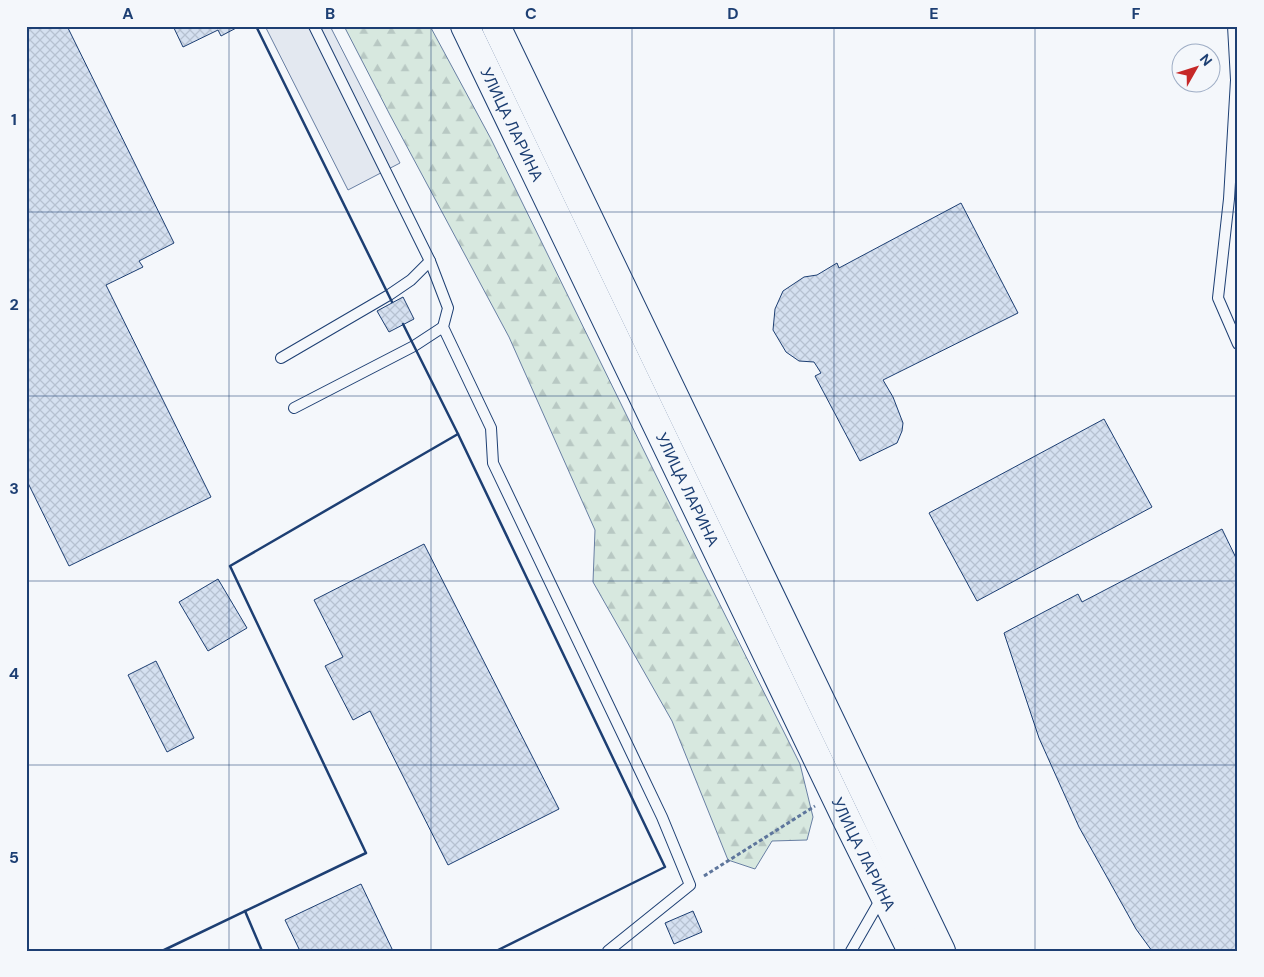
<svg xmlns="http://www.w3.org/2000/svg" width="1264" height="977" viewBox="0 0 1264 977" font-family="'DM Sans',sans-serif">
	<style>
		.forest { fill: url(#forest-firs); stroke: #687fa3 }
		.parking { fill: #e3e8f0; stroke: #687fa3 }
		.building { fill: url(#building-cross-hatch); stroke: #1d3f73 }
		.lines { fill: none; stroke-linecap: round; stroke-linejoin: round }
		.service-casing { stroke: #1d3f73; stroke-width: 12 }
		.primary-casing { stroke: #1d3f73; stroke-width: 30 }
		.path { stroke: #5e769c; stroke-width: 3; stroke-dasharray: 4 2.5; stroke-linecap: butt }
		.service { stroke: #f4f7fb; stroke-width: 10 }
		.primary { stroke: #f4f7fb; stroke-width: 28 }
		.wall { stroke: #1d3f73; stroke-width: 2.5 }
		.grid { fill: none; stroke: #1d3f73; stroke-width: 1; stroke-opacity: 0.55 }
		.labels { text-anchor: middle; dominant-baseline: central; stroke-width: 4; stroke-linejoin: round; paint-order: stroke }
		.street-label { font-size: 16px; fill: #1d3f73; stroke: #f4f7fb }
		.neatline { fill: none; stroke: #1d3f73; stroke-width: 2 }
		.grid-label { font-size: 16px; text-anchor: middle; font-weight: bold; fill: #1d3f73 }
	</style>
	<defs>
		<pattern id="forest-firs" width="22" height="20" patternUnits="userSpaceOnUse" patternTransform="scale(1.25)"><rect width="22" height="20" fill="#d7e8df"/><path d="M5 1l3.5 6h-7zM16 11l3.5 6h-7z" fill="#b8c8c3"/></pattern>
		<pattern id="building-cross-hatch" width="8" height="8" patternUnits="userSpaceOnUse" patternTransform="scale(1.25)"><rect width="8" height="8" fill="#d5e0f0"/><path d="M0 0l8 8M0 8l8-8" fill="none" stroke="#b6c1d1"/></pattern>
	</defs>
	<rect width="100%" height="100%" fill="#f4f7fb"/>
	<path class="forest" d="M344,26H430L491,139L703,571L800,764L813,817L807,840L772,841L755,869L728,860L672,721L593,582L595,530L509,337L390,115Z"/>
	<path class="parking" d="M265,26H330L400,163L348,190Z"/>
	<g class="building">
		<path d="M26,26H67L174,243L139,261L143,267L106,285L211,497L69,566L26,479Z"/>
		<path d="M173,26H240L221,36L218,30L183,47Z"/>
		<path d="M961,203L1018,313L883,380L893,397L903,423L902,431L897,443L860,461L815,376L821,373L814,362L799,361L786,352L773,330L775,309L783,291L804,277L817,275L837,263L839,268Z"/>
		<path d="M403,297L414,319L389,332L377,311Z"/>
		<path d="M1104,419L1152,507L977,601L929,513Z"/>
		<path d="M1222,529L1238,562V951H1152L1136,929L1079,827L1039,738L1004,633L1078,594L1082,602Z"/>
		<path d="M424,544L559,809L448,865L370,711L353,720L325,666L343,657L314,600Z"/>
		<path d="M218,579L247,628L208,651L179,602Z"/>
		<path d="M156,661L194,738L167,752L128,675Z"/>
		<path d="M361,884L393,951H300L285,920Z"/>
		<path d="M693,911L702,932L674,944L665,923Z"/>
	</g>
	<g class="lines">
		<defs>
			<g id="service">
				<path d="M314,26L430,261L448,308L443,327L491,428L493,463L662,817L690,885L608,951"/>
				<path d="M1233,26L1236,80L1229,199L1218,298L1238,344"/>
				<path d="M281,358L389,295L411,280L430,261"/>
				<path d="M294,408L414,346L443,327"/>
				<path d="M851,951L882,897"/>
			</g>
			<g id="primary">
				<path id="s1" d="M465,26L847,820L912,951"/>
				<path d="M496,26L941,951"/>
			</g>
		</defs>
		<use href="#service" class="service-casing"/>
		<use href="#primary" class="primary-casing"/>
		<path class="path" d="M704,876L815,806"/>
		<use href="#service" class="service"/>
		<use href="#primary" class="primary"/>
		<g class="wall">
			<path d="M256,26L392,302"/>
			<path d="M458,434L665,867L496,951"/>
			<path d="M245,911L262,951"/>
			<path d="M162,951L366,853L230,566L458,434L403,324"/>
		</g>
	</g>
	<path class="grid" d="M229,26V951M431,26V951M632,26V951M834,26V951M1035,26V951M26,212H1238M26,396H1238M26,581H1238M26,765H1238"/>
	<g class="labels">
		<g class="street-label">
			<text stroke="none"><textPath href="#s1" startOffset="109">УЛИЦА ЛАРИНА</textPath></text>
			<text stroke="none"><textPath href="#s1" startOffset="514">УЛИЦА ЛАРИНА</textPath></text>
			<text stroke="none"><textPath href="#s1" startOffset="919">УЛИЦА ЛАРИНА</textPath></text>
		</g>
	</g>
	<rect width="1264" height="977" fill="none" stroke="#f4f7fb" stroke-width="55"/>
	<g transform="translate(1196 68) rotate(51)"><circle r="24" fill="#f4f7fb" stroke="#9eadc5"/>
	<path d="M0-4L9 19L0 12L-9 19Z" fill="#c62828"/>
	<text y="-8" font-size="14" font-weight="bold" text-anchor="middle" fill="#1d3f73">N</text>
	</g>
	<rect x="28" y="28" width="1208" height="922" class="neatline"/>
	<g class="grid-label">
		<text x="128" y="19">A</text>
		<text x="330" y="19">B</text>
		<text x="531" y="19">C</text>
		<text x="733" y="19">D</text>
		<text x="934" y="19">E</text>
		<text x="1136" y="19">F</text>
		<text x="14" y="125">1</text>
		<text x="14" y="310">2</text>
		<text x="14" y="494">3</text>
		<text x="14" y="679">4</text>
		<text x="14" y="863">5</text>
	</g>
</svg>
